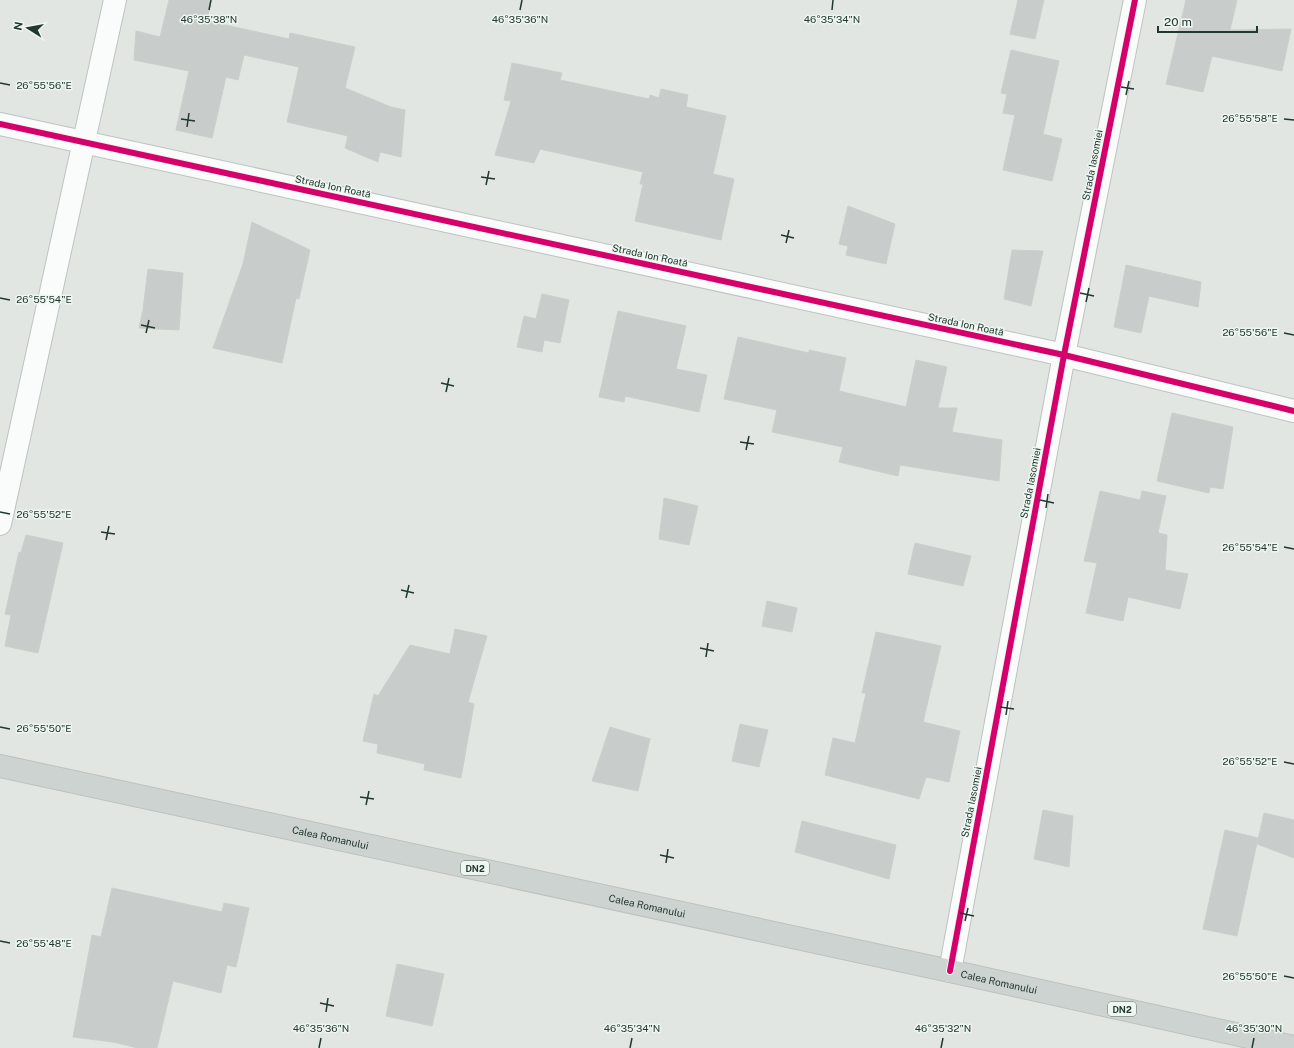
<svg xmlns="http://www.w3.org/2000/svg" width="1294" height="1048" viewBox="0 0 1294 1048" font-family="'Public Sans',sans-serif">
	<style>
		.building { fill: #c8cdcb; stroke: #cacfcc }
		.lines { fill: none; stroke-linecap: round; stroke-linejoin: round }
		.minor-casing { stroke: #bec3c0; stroke-width: 24 }
		.major-casing { stroke: #bcc3bf; stroke-width: 24 }
		.minor { stroke: #fafbfb; stroke-width: 22 }
		.major { stroke: #cdd3d0; stroke-width: 22 }
		.cycleway-casing { stroke: #eef6f1; stroke-width: 8 }
		.cycleway { stroke: #d6006c; stroke-width: 6 }
		.ticks { fill: none; stroke: #21372f; stroke-width: 1.5 }
		.labels { text-anchor: middle; dominant-baseline: central; stroke-width: 3; stroke-linejoin: round; paint-order: stroke }
		.shield { fill: #eef6f1; stroke: #5e7069; stroke-width: 1 }
		.shield-label { font-size: 9px; font-weight: bold; fill: #21372f }
		.street-label { font-size: 10px; fill: #21372f; stroke: #eef6f1 }
		.ticks-label { font-size: 10px; text-anchor: middle; fill: #21372f; stroke: #eef6f1; stroke-width: 3; stroke-linejoin: round; paint-order: stroke }
	</style>
	<rect width="100%" height="100%" fill="#e1e6e3"/>
	<g class="building">
		<path d="M169,0H211L207,21L289,39L290,33L355,47L345,88L391,107L405,110L401,157L380,152L378,162L345,148L348,136L287,122L299,67L244,55L238,80L226,77L212,138L176,130L189,71L134,60L136,31L160,37Z"/>
		<path d="M1018,0H1044L1035,39L1010,34Z"/>
		<path d="M1186,0H1237L1230,30L1291,29L1282,71L1212,56L1203,92L1166,84Z"/>
		<path d="M1011,50L1059,61L1043,134L1062,139L1052,181L1003,170L1015,115L1003,113L1007,94L1001,93Z"/>
		<path d="M512,63L562,73L560,80L649,99L650,95L659,98L661,89L688,95L686,107L726,116L713,174L734,179L721,240L635,221L643,184H640L643,172L540,149L534,163L495,155L511,101L504,100Z"/>
		<path d="M848,206L895,224L886,264L846,255L848,246L839,244Z"/>
		<path d="M252,222L310,250L299,299L296,298L282,363L213,348L243,264Z"/>
		<path d="M1012,250L1043,251L1031,306L1004,299Z"/>
		<path d="M1126,265L1201,282L1198,307L1149,296L1141,333L1114,327Z"/>
		<path d="M148,269L183,273L179,330L139,328L143,310Z"/>
		<path d="M542,294L569,300L560,343L544,340L542,352L517,347L524,316L536,319Z"/>
		<path d="M618,311L686,326L676,369L707,375L699,412L625,396L624,402L599,397Z"/>
		<path d="M738,337L809,353V350L846,358L839,391L906,407L916,360L947,367L938,408H957L952,432L1002,440L999,481L900,465L898,476L839,462L843,447L772,432L777,410L724,399Z"/>
		<path d="M1172,413L1233,427L1223,489L1210,487L1209,493L1157,481Z"/>
		<path d="M1100,491L1140,500L1142,491L1166,496L1158,533L1167,535L1165,570L1188,574L1180,609L1128,597L1123,621L1086,613L1097,563L1084,561Z"/>
		<path d="M664,498L698,506L689,545L659,539Z"/>
		<path d="M26,535L63,543L38,653L5,646L11,615L5,614L19,552L21,553Z"/>
		<path d="M915,543L971,556L963,586L908,574Z"/>
		<path d="M767,601L797,608L792,632L762,626Z"/>
		<path d="M455,629L487,636L468,702L474,704L461,778L424,770L425,764L377,753L378,744L363,741L374,694L378,696L410,645L450,654Z"/>
		<path d="M876,632L941,646L923,722L960,731L949,782L926,777L919,799L825,775L833,738L855,743L866,693H862Z"/>
		<path d="M740,724L768,730L759,767L732,761Z"/>
		<path d="M610,727L650,739L638,791L592,781Z"/>
		<path d="M1043,810L1073,816L1069,867L1034,859Z"/>
		<path d="M1264,813L1294,820V858L1257,844Z"/>
		<path d="M802,821L896,845L889,879L795,852Z"/>
		<path d="M1225,830L1258,838L1237,936L1203,929Z"/>
		<path d="M112,888L222,912L224,903L249,908L236,967L227,965L221,993L173,981L157,1048H138L113,1042L73,1037L92,935L101,937Z"/>
		<path d="M397,964L444,974L432,1026L386,1016Z"/>
	</g>
	<g class="lines">
		<defs>
			<g id="minor">
				<path d="M0,124L1064,355L1294,411"/>
				<path d="M0,524L115,0"/>
				<path d="M950,971L1064,355L1135,0"/>
			</g>
			<g id="major">
				<path id="s1" d="M0,766L950,971L1294,1047"/>
			</g>
		</defs>
		<use href="#minor" class="minor-casing"/>
		<use href="#major" class="major-casing"/>
		<use href="#minor" class="minor"/>
		<use href="#major" class="major"/>
		<defs>
			<g id="cycleway">
				<path d="M0,124L1064,355L1294,411"/>
				<path d="M950,971L1064,355L1135,0"/>
			</g>
		</defs>
		<use href="#cycleway" class="cycleway-casing"/>
		<use href="#cycleway" class="cycleway"/>
	</g>
	<path class="ticks" d="M209,10L211,0M520,10L522,0M832,10L833,0M0,83L10,85M1121,87L1134,89M1126,95L1129,81M181,119L195,121M1284,119L1294,120M187,127L189,113M481,177L495,179M486,185L489,171M781,235L794,238M786,243L789,230M1080,293L1094,296M0,298L10,300M1086,302L1089,288M141,325L155,328M146,333L149,320M1284,333L1294,335M441,383L454,386M446,392L449,378M740,442L754,444M746,450L749,436M1040,500L1054,503M1046,508L1048,494M0,512L10,514M101,532L115,534M106,540L109,526M1284,547L1294,549M401,590L414,593M406,598L409,585M700,648L714,651M706,657L708,643M1000,707L1014,709M1006,715L1008,701M0,727L10,729M1284,762L1294,764M360,797L374,799M366,805L369,791M660,855L674,858M666,863L668,849M960,913L974,916M965,921L968,908M0,941L10,943M1284,976L1294,978M320,1003L334,1006M326,1012L328,998M319,1048L321,1038M630,1048L632,1038M941,1048L943,1038M1252,1048L1254,1038"/>
	<g class="labels">
		<g class="shield">
			<rect x="461" y="861" width="28" height="14" rx="3"/>
			<rect x="1108" y="1002" width="28" height="14" rx="3"/>
		</g>
		<g class="shield-label">
			<text x="475" y="868">DN2</text>
			<text x="1122" y="1009">DN2</text>
		</g>
		<g class="street-label">
			<text transform="translate(1092 165) rotate(-79)">Strada Iasomiei</text>
			<text transform="translate(333 186) rotate(12)">Strada Ion Roată</text>
			<text transform="translate(650 255) rotate(12)">Strada Ion Roată</text>
			<text transform="translate(966 324) rotate(12)">Strada Ion Roată</text>
			<text transform="translate(1030 483) rotate(-79)">Strada Iasomiei</text>
			<text transform="translate(971 802) rotate(-79)">Strada Iasomiei</text>
			<text stroke="none"><textPath href="#s1" startOffset="338">Calea Romanului</textPath></text>
			<text stroke="none"><textPath href="#s1" startOffset="662">Calea Romanului</textPath></text>
			<text stroke="none"><textPath href="#s1" startOffset="1022">Calea Romanului</textPath></text>
		</g>
	</g>
	<g class="ticks-label">
		<text x="209" y="23">46°35'38"N</text>
		<text x="520" y="23">46°35'36"N</text>
		<text x="832" y="23">46°35'34"N</text>
		<text x="44" y="89">26°55'56"E</text>
		<text x="1250" y="122">26°55'58"E</text>
		<text x="44" y="303">26°55'54"E</text>
		<text x="1250" y="336">26°55'56"E</text>
		<text x="44" y="518">26°55'52"E</text>
		<text x="1250" y="551">26°55'54"E</text>
		<text x="44" y="732">26°55'50"E</text>
		<text x="1250" y="765">26°55'52"E</text>
		<text x="44" y="947">26°55'48"E</text>
		<text x="1250" y="980">26°55'50"E</text>
		<text x="321" y="1032">46°35'36"N</text>
		<text x="632" y="1032">46°35'34"N</text>
		<text x="943" y="1032">46°35'32"N</text>
		<text x="1254" y="1032">46°35'30"N</text>
	</g>
	<g transform="translate(28 28) rotate(281)" stroke="#eef6f1" stroke-width="3" paint-order="stroke">
	<path d="M0-3L7 15L0 10L-7 15Z" fill="#21372f"/>
	<text y="-6" font-size="11" font-weight="bold" text-anchor="middle" fill="#21372f">N</text>
	</g>
	<path d="M1158 26v6h99v-6" fill="none" stroke="#21372f" stroke-width="2"/>
	<text x="1164" y="26" font-size="12" fill="#21372f" stroke="#eef6f1" stroke-width="3" paint-order="stroke">20 m</text>
</svg>
